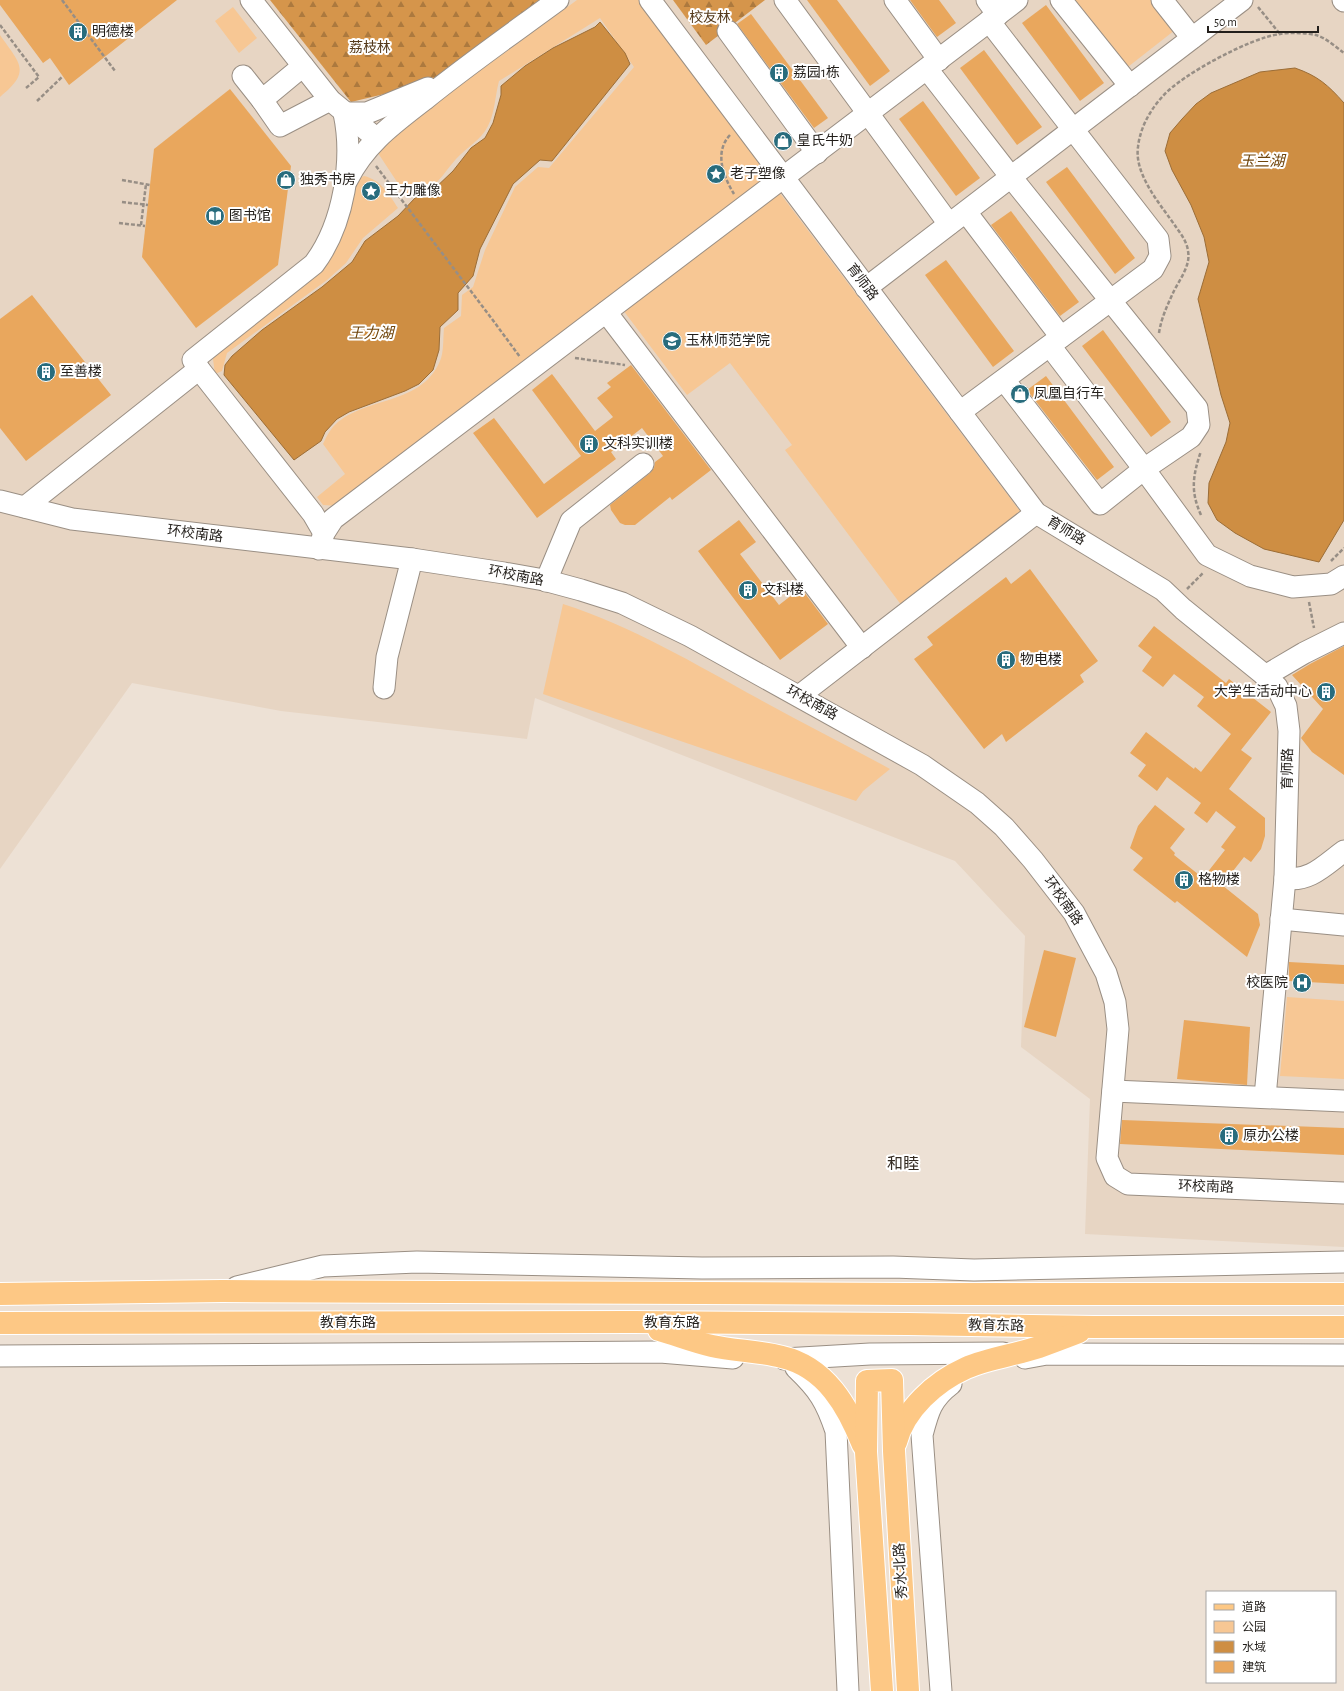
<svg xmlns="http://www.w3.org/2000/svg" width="1344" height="1691" viewBox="0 0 1344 1691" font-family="'Alegreya Sans','Noto Sans SC',sans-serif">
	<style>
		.built { fill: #e7d5c3 }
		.forest { fill: url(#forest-firs) }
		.green { fill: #f7c794 }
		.water { fill: #ce8e43; stroke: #9b6d37 }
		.building { fill: #e9a75d }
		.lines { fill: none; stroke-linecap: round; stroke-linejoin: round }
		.minor-casing { stroke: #9a8f84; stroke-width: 23 }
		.major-casing { stroke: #fff; stroke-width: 24 }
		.path { stroke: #978e85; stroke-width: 2.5; stroke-dasharray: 4 2; stroke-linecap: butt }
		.minor { stroke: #fff; stroke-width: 21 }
		.major { stroke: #fdc885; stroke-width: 22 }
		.labels { text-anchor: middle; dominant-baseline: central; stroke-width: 4; stroke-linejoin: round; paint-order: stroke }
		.park-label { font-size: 14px; fill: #54391a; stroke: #fff }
		.poi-label { font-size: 14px; fill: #231f1b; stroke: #fff; text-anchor: start }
		.street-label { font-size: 14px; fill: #231f1b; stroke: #fff }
		.water-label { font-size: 15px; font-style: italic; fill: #71460c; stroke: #fff }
		.quarter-label { font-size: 16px; fill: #342b22; stroke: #fff }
	</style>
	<defs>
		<pattern id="forest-firs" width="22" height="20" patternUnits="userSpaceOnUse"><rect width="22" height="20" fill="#d5954b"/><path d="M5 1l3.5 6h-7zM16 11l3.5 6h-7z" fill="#ac793e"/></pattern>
	</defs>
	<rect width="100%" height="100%" fill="#ede1d5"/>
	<path class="built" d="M0,0H1344V1247L1085,1234L1090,1099L1021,1047L1025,936L955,861L535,698L527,739L281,711L132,683L0,869Z"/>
	<g class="forest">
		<path d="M270,0H539L426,84L351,102Z"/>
		<path d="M673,0H765L706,45Z"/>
	</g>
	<g class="green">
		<path d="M577,0H642L768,173L766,184L339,506L323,505L317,497L345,474L323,444C325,440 327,435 330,431C356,395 420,409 440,361C444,352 443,338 444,328L461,316L462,295L473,287L485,250L515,187L538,167L549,168L634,67L600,18L499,81C495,96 495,112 488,126C481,140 467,147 456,159C447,169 439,183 427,190C421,193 415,194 410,196L401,188L376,150L382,142Z"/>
		<path d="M1071,0H1152L1175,30L1124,70Z"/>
		<path d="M233,7L257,38L239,53L215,21Z"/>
		<path d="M0,35C20,64 32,71 0,97Z"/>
		<path d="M364,176C381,180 389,194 398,208L363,238L346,263L327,280L227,353L222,371L215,374L213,359L216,349L332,253L339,243L356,180Z"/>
		<path d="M779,192L1023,515L902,606L785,450L792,445L730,363L687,395L623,310Z"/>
		<path d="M563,604C632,626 695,664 759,699C802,723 847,745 890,769L863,791L856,801L543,694Z"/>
		<path d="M1287,997L1344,1001V1079L1280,1076Z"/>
	</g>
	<g class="water">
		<path d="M600,22L625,53L630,64L552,161L540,160L513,184L480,249L473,276L458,293V310L440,327L439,350L433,370L419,384L405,391L349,412L337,419L325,432L321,441L294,460L224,375L225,365L232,356L262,330L322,287L352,262L365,241L398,216L415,198L432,191L453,171L471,148L485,138L493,123L501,95V86L525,66L553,48L595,27Z"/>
		<path d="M1295,68C1318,76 1328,85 1344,103V520L1319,562L1264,549L1235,533L1217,520L1208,503L1209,483L1226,442L1230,423L1221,395L1198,299L1209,262L1204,237L1191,205L1172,170L1165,151L1170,133L1182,119L1196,104L1211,93L1260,72Z"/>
	</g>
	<g class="building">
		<path d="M0,0H177L69,85L50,58L43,63L0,5Z"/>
		<path d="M807,0H837L890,71L870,86Z"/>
		<path d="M910,0H939L956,23L937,37Z"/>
		<path d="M1046,5L1104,83L1080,101L1022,23Z"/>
		<path d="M751,14L828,118L814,128L737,24Z"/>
		<path d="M984,50L1042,127L1017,145L960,68Z"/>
		<path d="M230,89L291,166L278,265L196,328L142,257L154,149Z"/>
		<path d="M923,101L980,178L956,196L899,119Z"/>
		<path d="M1067,167L1135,258L1115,274L1046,182Z"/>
		<path d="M1011,211L1079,302L1060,316L991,225Z"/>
		<path d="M946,260L1014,351L993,367L925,275Z"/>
		<path d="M32,295L111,395L26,461L0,428V319Z"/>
		<path d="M1103,330L1171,422L1151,437L1082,346Z"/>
		<path d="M631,365L711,470L672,500L670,497L635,525H625L620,523L611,510L610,505L650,473L654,468L655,462L663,456L642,428L611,452L616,459L537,518L473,433L494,418L544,484L581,456L532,390L552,374L595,431L613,417L597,398L611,387L607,383Z"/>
		<path d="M1046,376L1114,467L1097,480L1027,390Z"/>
		<path d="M739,520L756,542L740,554L779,605L801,588L828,624L780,660L698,551Z"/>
		<path d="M1030,569L1098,661L1080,675L1084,682L1006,742L1002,734L984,749L914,659L933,645L927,637L1006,577L1011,584Z"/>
		<path d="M1154,626L1226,683L1229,679L1271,712L1241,750L1252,758L1229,789L1265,818V836L1261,849L1251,862L1244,857L1222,885L1258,914L1260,925L1247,957L1177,901L1175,903L1133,870L1143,858L1130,848L1138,826L1155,805L1185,829L1170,848L1175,853L1174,855L1203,878L1225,850L1221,847L1236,827L1216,811L1207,823L1194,813L1201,803L1167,777L1157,791L1138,776L1146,765L1130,753L1146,732L1194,769L1195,767L1201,772L1231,734L1197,706L1204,697L1174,674L1163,687L1142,671L1152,657L1138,646Z"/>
		<path d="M1344,646V775L1312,752L1301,738L1323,709L1292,675L1310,664Z"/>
		<path d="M1044,950L1076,958L1056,1037L1024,1027Z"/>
		<path d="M1289,962L1344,965V984L1289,981Z"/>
		<path d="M1184,1020L1250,1027L1247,1085L1177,1079Z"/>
		<path d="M1122,1120L1344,1128V1155L1120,1144Z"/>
	</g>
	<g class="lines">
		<defs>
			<g id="minor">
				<path d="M251,0L330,100L376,138"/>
				<path d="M650,0L1036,513L1163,590L1183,609L1262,673L1277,687L1286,706L1289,731L1285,878L1265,1097"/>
				<path d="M785,0L949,224"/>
				<path d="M895,0L939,60"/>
				<path d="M987,0L998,15"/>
				<path d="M1061,0L1130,86"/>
				<path d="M1162,0L1192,38"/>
				<path d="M1343,0L1344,1"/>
				<path d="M728,31L817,153"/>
				<path d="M927,69L1011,177L1197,408L1199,425L1191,437L1144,469L1100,504L1004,380"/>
				<path d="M243,76L262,100L303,66"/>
				<path d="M262,100L280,126L330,100"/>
				<path d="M344,113H367L428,88"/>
				<path d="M347,180C365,144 393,124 424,100C467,65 513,33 558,0"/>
				<path d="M966,212L1061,337"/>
				<path d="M866,288L1242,0"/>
				<path d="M606,312L862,648"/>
				<path d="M1050,346L1144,469L1207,555L1250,576L1293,587L1331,584L1344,576"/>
				<path d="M199,369L313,514L324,533"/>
				<path d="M960,412L1153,269L1160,256L1158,239L989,21"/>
				<path d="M0,501L72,519L412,559L504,573L544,580L581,590L622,603L690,636L922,765L977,803L1004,827L1033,860L1074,913L1106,973L1115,1002L1118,1029L1107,1158L1115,1176L1128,1184L1344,1193"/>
				<path d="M25,507L199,369L193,360L314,264C344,224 354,160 344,113"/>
				<path d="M319,549L324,533L333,519L1017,0"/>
				<path d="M546,581L571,521L643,464"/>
				<path d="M1265,676L1304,653L1344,633"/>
				<path d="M384,688L387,657L412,559"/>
				<path d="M799,696L1036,513"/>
				<path d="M1285,878C1309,883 1326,864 1344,851"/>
				<path d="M1281,919L1344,925"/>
				<path d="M1113,1091L1344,1101"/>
				<path d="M237,1287L323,1266L417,1262L702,1268L893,1267L974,1270L1344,1262"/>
				<path d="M0,1356L660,1352L733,1358"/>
				<path d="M1025,1358L1047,1354L1344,1355"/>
				<path d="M784,1359L870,1354L1003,1353"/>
				<path d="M796,1368C819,1390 826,1401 836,1431L848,1691"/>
				<path d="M941,1691L922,1435C928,1412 931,1399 951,1384"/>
			</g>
			<g id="major">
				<path d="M0,1294L222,1291L907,1294H1344"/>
				<path d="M0,1323L633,1322L908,1324L1094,1327H1344"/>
				<path d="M659,1330C677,1335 694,1342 712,1346C735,1351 759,1351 782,1357C826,1367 848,1407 863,1445"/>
				<path d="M896,1442C905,1409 935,1382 966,1368C989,1358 1015,1355 1039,1347C1053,1342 1066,1337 1079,1332"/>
				<path d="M882,1691L866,1452L867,1381L892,1380L894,1451L908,1691"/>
			</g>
		</defs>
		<use href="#minor" class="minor-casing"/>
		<use href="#major" class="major-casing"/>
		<g class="path">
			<path d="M62,0L115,71"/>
			<path d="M1258,7L1280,34"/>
			<path d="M0,25L39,77L26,88"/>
			<path d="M37,101L62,77"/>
			<path d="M730,135C714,152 723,176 734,194"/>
			<path d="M376,166L492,319L520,357"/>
			<path d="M122,180L150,185"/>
			<path d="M122,202L148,205"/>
			<path d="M119,223L145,226"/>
			<path d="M141,225L146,184"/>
			<path d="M1159,333C1161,319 1167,306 1173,293C1179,280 1191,266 1188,251C1187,242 1181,234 1176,227C1161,205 1134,175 1138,147C1140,128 1150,110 1163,96C1181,75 1252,37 1280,34C1290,32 1306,33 1316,35C1326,38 1336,47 1344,53"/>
			<path d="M575,358L625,365"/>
			<path d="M1201,515C1190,491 1193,475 1201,451"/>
			<path d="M1331,561L1344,548"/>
			<path d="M1187,589L1203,573"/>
			<path d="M1309,602L1314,628"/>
		</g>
		<use href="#minor" class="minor"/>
		<use href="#major" class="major"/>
	</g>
	<defs>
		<symbol id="building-disc" viewBox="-11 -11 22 22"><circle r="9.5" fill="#286c7d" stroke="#fff"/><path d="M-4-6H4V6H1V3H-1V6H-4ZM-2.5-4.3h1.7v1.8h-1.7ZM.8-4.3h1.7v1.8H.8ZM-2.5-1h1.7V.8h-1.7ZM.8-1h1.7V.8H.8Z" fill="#fff"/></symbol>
		<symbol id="shop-disc" viewBox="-11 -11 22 22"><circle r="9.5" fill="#286c7d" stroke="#fff"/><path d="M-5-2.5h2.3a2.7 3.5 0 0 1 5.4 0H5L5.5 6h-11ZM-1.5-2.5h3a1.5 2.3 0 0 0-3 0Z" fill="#fff"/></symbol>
		<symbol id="sight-disc" viewBox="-11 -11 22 22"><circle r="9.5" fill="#286c7d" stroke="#fff"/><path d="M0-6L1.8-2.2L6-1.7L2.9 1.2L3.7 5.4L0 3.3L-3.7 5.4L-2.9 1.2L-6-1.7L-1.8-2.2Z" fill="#fff"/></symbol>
		<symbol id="library-disc" viewBox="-11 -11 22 22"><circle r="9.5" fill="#286c7d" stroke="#fff"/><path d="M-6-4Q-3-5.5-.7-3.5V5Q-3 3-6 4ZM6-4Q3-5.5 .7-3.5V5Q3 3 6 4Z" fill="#fff"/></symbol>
		<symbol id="university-disc" viewBox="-11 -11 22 22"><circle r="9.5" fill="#286c7d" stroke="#fff"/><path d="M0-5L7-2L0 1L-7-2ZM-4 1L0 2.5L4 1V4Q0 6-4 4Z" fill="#fff"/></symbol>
		<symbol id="hospital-disc" viewBox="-11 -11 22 22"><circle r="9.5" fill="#286c7d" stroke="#fff"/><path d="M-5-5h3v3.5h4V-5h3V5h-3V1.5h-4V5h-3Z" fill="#fff"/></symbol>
	</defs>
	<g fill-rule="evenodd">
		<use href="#building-disc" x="67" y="21" width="22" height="22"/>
		<use href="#building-disc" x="768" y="62" width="22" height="22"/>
		<use href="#shop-disc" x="772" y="130" width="22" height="22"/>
		<use href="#sight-disc" x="705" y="163" width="22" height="22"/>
		<use href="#shop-disc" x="275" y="169" width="22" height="22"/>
		<use href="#sight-disc" x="360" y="180" width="22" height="22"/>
		<use href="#library-disc" x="204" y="205" width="22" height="22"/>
		<use href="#university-disc" x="661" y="330" width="22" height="22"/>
		<use href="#building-disc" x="35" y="361" width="22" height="22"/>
		<use href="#shop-disc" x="1009" y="383" width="22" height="22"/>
		<use href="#building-disc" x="578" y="433" width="22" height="22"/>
		<use href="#building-disc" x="737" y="579" width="22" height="22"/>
		<use href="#building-disc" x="995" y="649" width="22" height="22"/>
		<use href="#building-disc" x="1315" y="681" width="22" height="22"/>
		<use href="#building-disc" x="1173" y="869" width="22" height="22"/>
		<use href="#hospital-disc" x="1291" y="972" width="22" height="22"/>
		<use href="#building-disc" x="1218" y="1125" width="22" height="22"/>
	</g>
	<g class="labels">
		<g class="park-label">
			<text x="710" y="18">校友林</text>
			<text x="370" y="48">荔枝林</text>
		</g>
		<g class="poi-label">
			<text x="92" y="32">明德楼</text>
			<text x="793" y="73">荔园1栋</text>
			<text x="797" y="141">皇氏牛奶</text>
			<text x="730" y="174">老子塑像</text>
			<text x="300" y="180">独秀书房</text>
			<text x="385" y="191">王力雕像</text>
			<text x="229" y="216">图书馆</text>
			<text x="686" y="341">玉林师范学院</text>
			<text x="60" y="372">至善楼</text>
			<text x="1034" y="394">凤凰自行车</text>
			<text x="603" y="444">文科实训楼</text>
			<text x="762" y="590">文科楼</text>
			<text x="1020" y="660">物电楼</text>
			<text x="1312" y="692" text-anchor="end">大学生活动中心</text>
			<text x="1198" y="880">格物楼</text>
			<text x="1288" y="983" text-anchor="end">校医院</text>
			<text x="1243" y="1136">原办公楼</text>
		</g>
		<g class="street-label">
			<text transform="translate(862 282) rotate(53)">育师路</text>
			<text transform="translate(1066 531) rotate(31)">育师路</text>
			<text transform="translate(195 534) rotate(7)">环校南路</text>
			<text transform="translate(516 576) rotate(11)">环校南路</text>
			<text transform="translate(812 703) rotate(29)">环校南路</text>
			<text transform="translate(1288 769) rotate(-89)">育师路</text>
			<text transform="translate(1063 901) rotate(55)">环校南路</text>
			<text transform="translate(1206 1187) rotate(2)">环校南路</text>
			<text x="348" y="1323">教育东路</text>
			<text x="672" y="1323">教育东路</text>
			<text transform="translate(996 1326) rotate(1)">教育东路</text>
			<text transform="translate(901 1571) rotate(-93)">秀水北路</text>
		</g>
		<g class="water-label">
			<text x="1262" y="161">玉兰湖</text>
			<text x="371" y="333">王力湖</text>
		</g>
		<g class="quarter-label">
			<text x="903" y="1164">和睦</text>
		</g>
	</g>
	<rect x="1206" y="1591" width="130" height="92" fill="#ffffff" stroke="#a7a5a4"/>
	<rect x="1214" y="1604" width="20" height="6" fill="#fdc885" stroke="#a7a5a4"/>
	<text x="1242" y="1611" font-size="12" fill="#231f1b">道路</text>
	<rect x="1214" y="1621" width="20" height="12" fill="#f7c794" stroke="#a7a5a4"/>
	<text x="1242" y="1631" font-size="12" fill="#231f1b">公园</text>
	<rect x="1214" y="1641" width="20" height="12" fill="#ce8e43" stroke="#a7a5a4"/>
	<text x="1242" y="1651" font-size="12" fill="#231f1b">水域</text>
	<rect x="1214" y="1661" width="20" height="12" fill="#e9a75d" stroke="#a7a5a4"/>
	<text x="1242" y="1671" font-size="12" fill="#231f1b">建筑</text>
	<path d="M1208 26v6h110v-6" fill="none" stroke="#231f1b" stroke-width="2"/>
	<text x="1214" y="26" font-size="12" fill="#231f1b" stroke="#ffffff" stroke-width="3" paint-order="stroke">50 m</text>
</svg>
